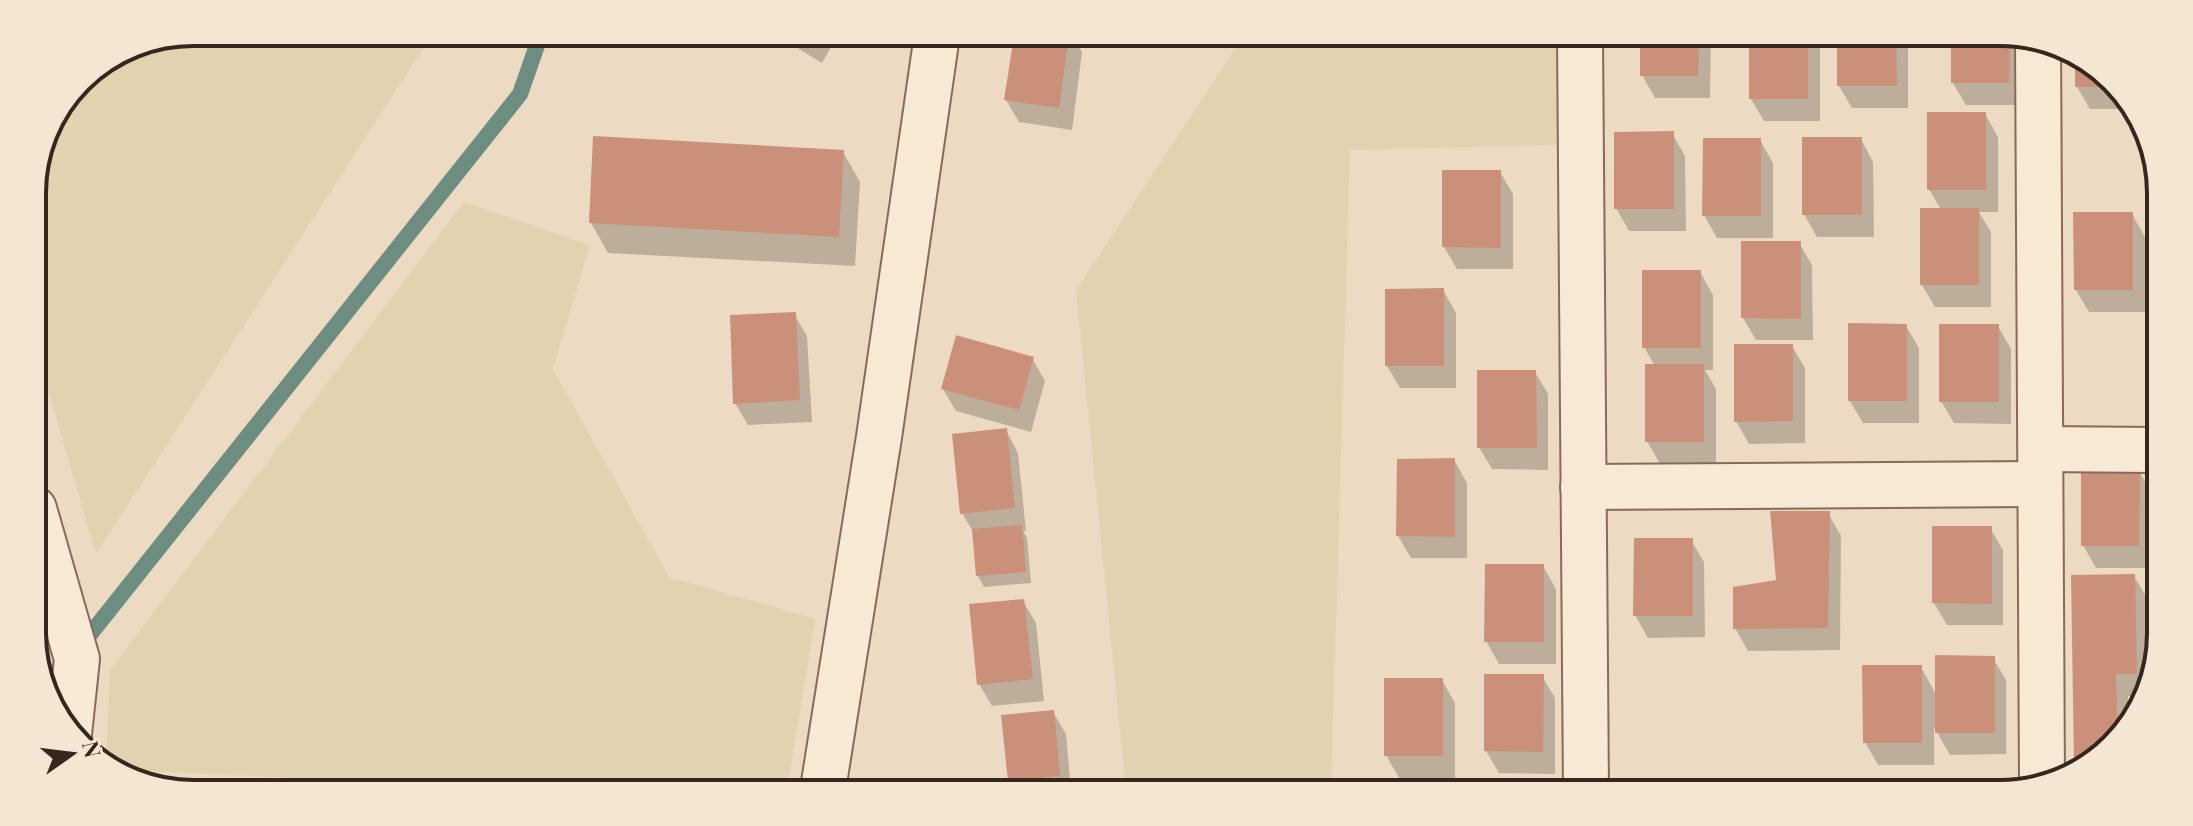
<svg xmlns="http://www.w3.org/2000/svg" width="2193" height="826" viewBox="0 0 2193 826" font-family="'Playfair Display',serif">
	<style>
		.farmland { fill: #e2d3b0 }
		.shadow { fill: #0003 }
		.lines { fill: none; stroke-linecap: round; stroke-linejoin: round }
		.stream { stroke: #6c8d80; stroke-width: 16 }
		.building { fill: #ca9079 }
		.minor-casing { stroke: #866b5a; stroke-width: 48 }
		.minor { stroke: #f8e9d5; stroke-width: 44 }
		.rim { fill: none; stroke: #36261e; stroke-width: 4 }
	</style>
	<rect width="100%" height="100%" fill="#eddac2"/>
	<g class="farmland">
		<path d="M193,32L433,33L96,554L33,339L32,182L48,122L86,72L132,44Z"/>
		<path d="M1243,37L1562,38L1560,145L1350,150L1331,791L1126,790L1076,290Z"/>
		<path d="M464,202L590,245L553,369L669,577L815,619L787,788L490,787L119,770L106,762L110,670Z"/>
	</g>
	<g class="shadow">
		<path d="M776,35H838L822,63Z"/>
		<path d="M1016,36H1073L1082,52L1072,130L1019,122L1006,100Z"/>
		<path d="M1642,39H1711L1710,98H1655L1642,75Z"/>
		<path d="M1751,39H1816L1820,46V121H1764L1751,99Z"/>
		<path d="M1839,39L1908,40V108H1852L1839,86Z"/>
		<path d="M1953,40H2022L2021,105H1966L1953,83Z"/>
		<path d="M2077,58L2121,87L2131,109H2090L2077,87Z"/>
		<path d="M1985,114L1998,137V212H1979L1991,232V307H1935L1922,285L1941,210L1929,189Z"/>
		<path d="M1672,133L1685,156L1686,231H1629L1616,208Z"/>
		<path d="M1861,139L1873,162L1874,237H1817L1804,214Z"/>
		<path d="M1760,140L1773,163V238H1717L1704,215Z"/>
		<path d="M843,152L860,182L855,266L608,253L591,223Z"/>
		<path d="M1500,172L1513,194V269H1457L1444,247Z"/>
		<path d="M2132,214L2145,237V312H2089L2076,290Z"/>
		<path d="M1799,243L1812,265L1813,340H1756L1743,318Z"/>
		<path d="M1700,272L1713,295V370H1705L1716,389V464H1660L1647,441L1655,366L1644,347Z"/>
		<path d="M1443,290L1456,313V388H1400L1387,366Z"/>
		<path d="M794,314L807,336L812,422L748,425L735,403Z"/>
		<path d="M1906,326L1919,348V423H1863L1850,401Z"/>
		<path d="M1998,326L2011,349V424L1954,423L1941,401Z"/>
		<path d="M1792,346L1805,368V443L1749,444L1736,421Z"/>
		<path d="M1032,358L1045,381L1031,432L956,411L943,389Z"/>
		<path d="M1535,372L1548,394V470L1492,469L1479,447Z"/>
		<path d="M1006,430L1018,453L1026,531H1023L1027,538L1031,583L984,587L978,576L975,535L962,513Z"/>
		<path d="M1454,460L1467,483V558H1411L1398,536Z"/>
		<path d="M2139,471L2152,493L2151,568H2096L2083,545Z"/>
		<path d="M1828,513L1841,536L1840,650L1748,651L1735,628L1779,582Z"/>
		<path d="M1990,528L2003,550V625H1947L1934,603Z"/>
		<path d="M1691,540L1704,562L1705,637L1648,638L1635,615Z"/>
		<path d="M1543,566L1556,589V664H1499L1486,641Z"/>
		<path d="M2134,576L2147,598L2149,690L2145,696H2128L2129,718L2098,760L2080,768L2076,762Z"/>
		<path d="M1023,601L1036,623L1044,701L992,706L979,684Z"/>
		<path d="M1993,658L2006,680V754L1950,755L1934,727V765H1878L1865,742L1921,667L1937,696Z"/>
		<path d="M1542,676L1555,698V774L1499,773L1486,751Z"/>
		<path d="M1442,680L1455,703V778H1399L1386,755Z"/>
		<path d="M1053,712L1066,734L1071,790L1015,789L1010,780Z"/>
	</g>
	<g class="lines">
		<g class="stream">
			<path d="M80,647L520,94L541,34"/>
			<path d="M47,688L65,665"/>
		</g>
	</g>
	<g class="building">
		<path d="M1014,36H1069L1059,108L1004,100Z"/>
		<path d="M1640,39H1699L1698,76H1640Z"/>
		<rect x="1749" y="39" width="59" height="60"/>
		<path d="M1837,39L1896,40L1897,86H1837Z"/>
		<path d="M1951,40H2010L2009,83H1951Z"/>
		<path d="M2075,56L2121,87H2122H2075Z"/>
		<rect x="1927" y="112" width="59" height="78"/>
		<path d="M1674,131V209H1614V132Z"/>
		<path d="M593,136L844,150L839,237L589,223Z"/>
		<rect x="1802" y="137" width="60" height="78"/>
		<path d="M1703,138H1761V216H1702Z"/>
		<path d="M1442,170H1501V248L1442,247Z"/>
		<rect x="1920" y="208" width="59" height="77"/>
		<path d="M2073,212H2133V290H2074Z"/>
		<path d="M1741,241H1801V319L1741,318Z"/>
		<rect x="1642" y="270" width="59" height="78"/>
		<path d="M1444,288V366H1385V289Z"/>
		<path d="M796,312L800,400L733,404L730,315Z"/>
		<path d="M1848,323L1907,324V401H1848Z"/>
		<rect x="1939" y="324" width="60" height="78"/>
		<path d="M956,335L1034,357L1019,410L941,389Z"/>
		<path d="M1734,344H1793V421L1734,422Z"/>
		<rect x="1645" y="364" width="59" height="78"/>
		<path d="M1477,370H1536L1537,448H1477Z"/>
		<path d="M1007,428L1015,508L960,514L952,434Z"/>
		<path d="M1455,458V537L1396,536L1397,459Z"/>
		<path d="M2081,468L2140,469L2139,546H2081Z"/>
		<path d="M1770,511H1830L1828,628L1733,629V587L1776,580Z"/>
		<path d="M1022,525L1026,572L976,576L972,529Z"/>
		<path d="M1932,526H1992V604L1932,603Z"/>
		<path d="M1634,538H1693V616H1633Z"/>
		<path d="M1485,564H1544V642H1484Z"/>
		<path d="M2135,574L2137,674H2116L2118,734L2098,760L2074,763L2071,575Z"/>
		<path d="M1024,599L1033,679L977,685L969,604Z"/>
		<path d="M1935,655L1995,656V733H1935Z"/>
		<path d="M1862,665H1922V743H1863Z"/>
		<path d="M1484,674H1544L1543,752L1484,751Z"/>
		<rect x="1384" y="678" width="59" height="78"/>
		<path d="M1054,710L1060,776L1008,781L1001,715Z"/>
	</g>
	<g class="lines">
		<defs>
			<g id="minor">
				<path d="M1580,38L1586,792"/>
				<path d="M2038,40L2042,782"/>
				<path d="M2041,449L2156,450"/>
				<path d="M1583,487L2040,484"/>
				<path d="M34,509L77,659L69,734"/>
				<path d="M823,789L879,437L937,35"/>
			</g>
		</defs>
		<use href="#minor" class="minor-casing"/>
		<use href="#minor" class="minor"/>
	</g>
	<path d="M0 0H2193V826H0ZM193 46H2000A147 147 0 0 1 2147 193V633A147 147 0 0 1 2000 780H193A147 147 0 0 1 46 633V193A147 147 0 0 1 193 46Z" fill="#f4e6d2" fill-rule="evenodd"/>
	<path class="rim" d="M193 46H2000A147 147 0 0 1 2147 193V633A147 147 0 0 1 2000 780H193A147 147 0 0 1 46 633V193A147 147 0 0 1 193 46Z"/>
	<g transform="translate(72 754) rotate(76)" stroke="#f4e6d2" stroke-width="6" paint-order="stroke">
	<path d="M0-6L14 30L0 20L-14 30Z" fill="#36261e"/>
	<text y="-12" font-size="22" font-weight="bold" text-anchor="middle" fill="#36261e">N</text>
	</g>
</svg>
